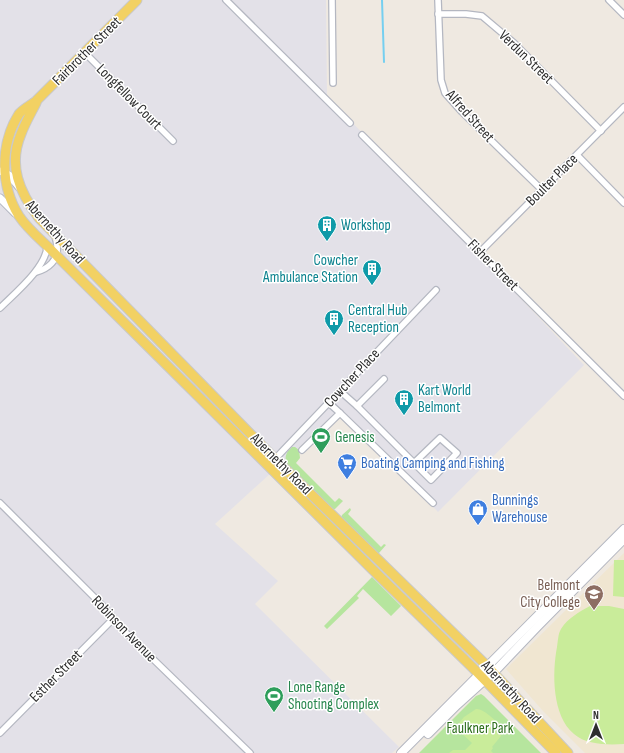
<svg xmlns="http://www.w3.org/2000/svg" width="624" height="753" viewBox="0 0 624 753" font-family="'Sofia Sans Condensed',sans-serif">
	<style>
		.industrial { fill: #e3e1e8 }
		.education { fill: #f0e6d1 }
		.green { fill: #b6e59e }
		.pitch { fill: #c9ec9a }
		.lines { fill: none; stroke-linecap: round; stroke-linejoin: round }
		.stream { stroke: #75cff0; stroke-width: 2 }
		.minor-casing { stroke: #b4b7c1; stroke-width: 8 }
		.tertiary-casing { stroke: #b4b7c1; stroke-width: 9 }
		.secondary-casing { stroke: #b4b7c1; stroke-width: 10 }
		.primary-casing { stroke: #c9c9c9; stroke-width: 11 }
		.minor { stroke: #fff; stroke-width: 5.5 }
		.tertiary { stroke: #fff; stroke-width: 7 }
		.secondary { stroke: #fff; stroke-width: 8 }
		.primary { stroke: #f2d163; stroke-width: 9 }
		.labels { text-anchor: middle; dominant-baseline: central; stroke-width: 3; stroke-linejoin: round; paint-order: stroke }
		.street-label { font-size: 15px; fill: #2e2e2e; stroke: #fff }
		.culture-label { font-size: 15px; fill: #0d838f; stroke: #fff; text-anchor: start }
		.leisure-label { font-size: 15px; fill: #27864d; stroke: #fff; text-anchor: start }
		.shop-label { font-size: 15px; fill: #366cbe; stroke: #fff; text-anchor: start }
		.education-label { font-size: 15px; fill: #785e54; stroke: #fff; text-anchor: end }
		.park-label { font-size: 15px; fill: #2c6e1b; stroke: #fff }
	</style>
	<rect width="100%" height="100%" fill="#efe9e1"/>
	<path class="industrial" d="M0,0H326L327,96L584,365L438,512L341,409L215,524L278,581L255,604L399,747L392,753H0Z"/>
	<path class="education" d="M624,553V753H585L543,711L506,669Z"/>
	<g class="green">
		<path d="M292,447H295L299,450L300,458L296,463L335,502L339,498L343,501L335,509H331L287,465C284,457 286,452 292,447Z"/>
		<path d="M350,508L351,510L348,514L381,547L384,544L386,545L379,553H378L341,518L342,515Z"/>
		<path d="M372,577L401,606L391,616L363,589L357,596L359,598L327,629L324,626Z"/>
		<path d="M481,694L484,696L541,753H419L476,696Z"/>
	</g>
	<g class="pitch">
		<path d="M614,560H624V597L613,596Z"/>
		<path d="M590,606H609L624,609V744C608,745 586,745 574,734C552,716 552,673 557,647C558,641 558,634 561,629C568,618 579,612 590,606Z"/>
		<path d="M476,709C483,708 493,719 500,724L501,736L492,747L493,748L491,751L493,753H449L453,750H465L472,743L459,731L458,724L464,717Z"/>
	</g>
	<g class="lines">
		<path class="stream" d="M382,0L384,62"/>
		<defs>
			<g id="minor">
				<path d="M226,0L350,123"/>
				<path d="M332,0L333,83"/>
				<path d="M438,0L441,80L445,93L462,112L542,190"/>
				<path d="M609,0L624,15"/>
				<path d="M438,14H466L482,16L514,43L601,131"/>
				<path d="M85,53L173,141"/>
				<path d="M362,135L624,396"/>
				<path d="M577,155L624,203"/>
				<path d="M480,252L624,107"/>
				<path d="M36,272C48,269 59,260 57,246C57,243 56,240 55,236"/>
				<path d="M0,308C14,294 48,266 47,245"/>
				<path d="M340,391L357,406L384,379"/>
				<path d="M329,403L340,413"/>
				<path d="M357,406L431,480L457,453L440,438L414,463"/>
				<path d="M302,450L340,413L433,503"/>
				<path d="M274,460L436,290"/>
				<path d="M0,503L106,609L120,627L250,753"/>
				<path d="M0,733L113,619"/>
			</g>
			<g id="tertiary">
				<path d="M0,171L9,175L19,187"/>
				<path d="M0,198L15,213"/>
			</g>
			<g id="secondary">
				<path d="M428,734L457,705L498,668L538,626L624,539"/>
				<path d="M401,753L624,529"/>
			</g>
			<g id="primary">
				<path d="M137,0L36,101C31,105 23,109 19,114C0,144 0,186 19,216C29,231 45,243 57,256L371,568L472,667L556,753"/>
				<path d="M36,103C31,113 25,123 21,134C8,165 19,192 39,218L275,459L487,666L568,753"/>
			</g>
		</defs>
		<use href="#minor" class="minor-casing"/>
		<use href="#tertiary" class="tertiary-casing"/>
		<use href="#secondary" class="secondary-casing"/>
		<use href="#primary" class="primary-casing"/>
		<use href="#minor" class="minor"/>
		<use href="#tertiary" class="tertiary"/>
		<use href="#secondary" class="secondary"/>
		<use href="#primary" class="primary"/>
	</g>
	<defs>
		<symbol id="building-pin" viewBox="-11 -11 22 30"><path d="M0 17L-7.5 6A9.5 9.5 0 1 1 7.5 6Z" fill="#0f9aa8" stroke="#fff"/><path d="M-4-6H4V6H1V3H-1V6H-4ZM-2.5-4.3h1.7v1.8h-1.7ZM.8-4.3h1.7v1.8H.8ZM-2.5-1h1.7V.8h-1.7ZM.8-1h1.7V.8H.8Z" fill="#fff"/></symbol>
		<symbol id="stadium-pin" viewBox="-11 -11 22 30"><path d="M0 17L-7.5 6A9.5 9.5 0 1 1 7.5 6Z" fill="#2e9e5b" stroke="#fff"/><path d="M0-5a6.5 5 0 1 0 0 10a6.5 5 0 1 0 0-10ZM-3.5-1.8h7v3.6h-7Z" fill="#fff"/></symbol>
		<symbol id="supermarket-pin" viewBox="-11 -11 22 30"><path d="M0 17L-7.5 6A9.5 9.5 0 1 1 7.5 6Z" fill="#3f7fe0" stroke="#fff"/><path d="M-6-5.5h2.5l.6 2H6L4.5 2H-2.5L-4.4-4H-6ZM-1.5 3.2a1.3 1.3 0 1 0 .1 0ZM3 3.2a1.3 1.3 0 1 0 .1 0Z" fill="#fff"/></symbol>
		<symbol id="shop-pin" viewBox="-11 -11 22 30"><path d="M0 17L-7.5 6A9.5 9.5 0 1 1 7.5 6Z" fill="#3f7fe0" stroke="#fff"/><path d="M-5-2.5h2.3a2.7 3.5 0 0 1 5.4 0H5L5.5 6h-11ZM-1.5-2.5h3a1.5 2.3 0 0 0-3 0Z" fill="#fff"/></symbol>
		<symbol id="school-pin" viewBox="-11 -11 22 30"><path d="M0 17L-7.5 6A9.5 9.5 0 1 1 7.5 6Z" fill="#8d6e63" stroke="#fff"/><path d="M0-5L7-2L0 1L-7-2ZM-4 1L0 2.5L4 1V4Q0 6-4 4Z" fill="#fff"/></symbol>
	</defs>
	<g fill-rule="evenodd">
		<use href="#building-pin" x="316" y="214" width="22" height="30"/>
		<use href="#building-pin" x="361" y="258" width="22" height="30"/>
		<use href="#building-pin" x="323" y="308" width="22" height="30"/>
		<use href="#building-pin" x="393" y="388" width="22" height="30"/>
		<use href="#stadium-pin" x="310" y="426" width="22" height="30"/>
		<use href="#supermarket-pin" x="336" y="452" width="22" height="30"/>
		<use href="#shop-pin" x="467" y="498" width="22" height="30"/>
		<use href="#school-pin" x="583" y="583" width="22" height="30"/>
		<use href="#stadium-pin" x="263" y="685" width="22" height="30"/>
	</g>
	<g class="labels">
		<g class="street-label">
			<text transform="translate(87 51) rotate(-45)">Fairbrother Street</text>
			<text transform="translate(526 57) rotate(44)">Verdun Street</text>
			<text transform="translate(129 97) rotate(45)">Longfellow Court</text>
			<text transform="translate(470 116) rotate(48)">Alfred Street</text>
			<text transform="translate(552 180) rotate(-45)">Boulter Place</text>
			<text transform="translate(55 232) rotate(48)">Abernethy Road</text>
			<text transform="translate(493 265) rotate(45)">Fisher Street</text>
			<text transform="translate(352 378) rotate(-47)">Cowcher Place</text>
			<text transform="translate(281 464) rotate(45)">Abernethy Road</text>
			<text transform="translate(124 629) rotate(46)">Robinson Avenue</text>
			<text transform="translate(56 676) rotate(-45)">Esther Street</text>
			<text transform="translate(511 692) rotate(47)">Abernethy Road</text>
		</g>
		<g class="culture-label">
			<text x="341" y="225">Workshop</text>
			<text x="358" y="260" text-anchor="end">Cowcher<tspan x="358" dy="17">Ambulance Station</tspan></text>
			<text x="348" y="310">Central Hub<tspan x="348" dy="17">Reception</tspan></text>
			<text x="418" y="390">Kart World<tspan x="418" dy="17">Belmont</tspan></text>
		</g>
		<g class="leisure-label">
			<text x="335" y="437">Genesis</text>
			<text x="288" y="687">Lone Range<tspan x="288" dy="17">Shooting Complex</tspan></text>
		</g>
		<g class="shop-label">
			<text x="361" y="463">Boating Camping and Fishing</text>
			<text x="492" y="500">Bunnings<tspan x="492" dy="17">Warehouse</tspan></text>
		</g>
		<g class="education-label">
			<text x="580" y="585">Belmont<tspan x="580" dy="17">City College</tspan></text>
		</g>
		<g class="park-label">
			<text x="480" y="728">Faulkner Park</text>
		</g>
	</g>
	<g transform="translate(596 725)" stroke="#ffffff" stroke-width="3" paint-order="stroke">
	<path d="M0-3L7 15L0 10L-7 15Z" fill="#2e2e2e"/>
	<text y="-6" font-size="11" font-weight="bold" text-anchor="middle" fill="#2e2e2e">N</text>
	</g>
</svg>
